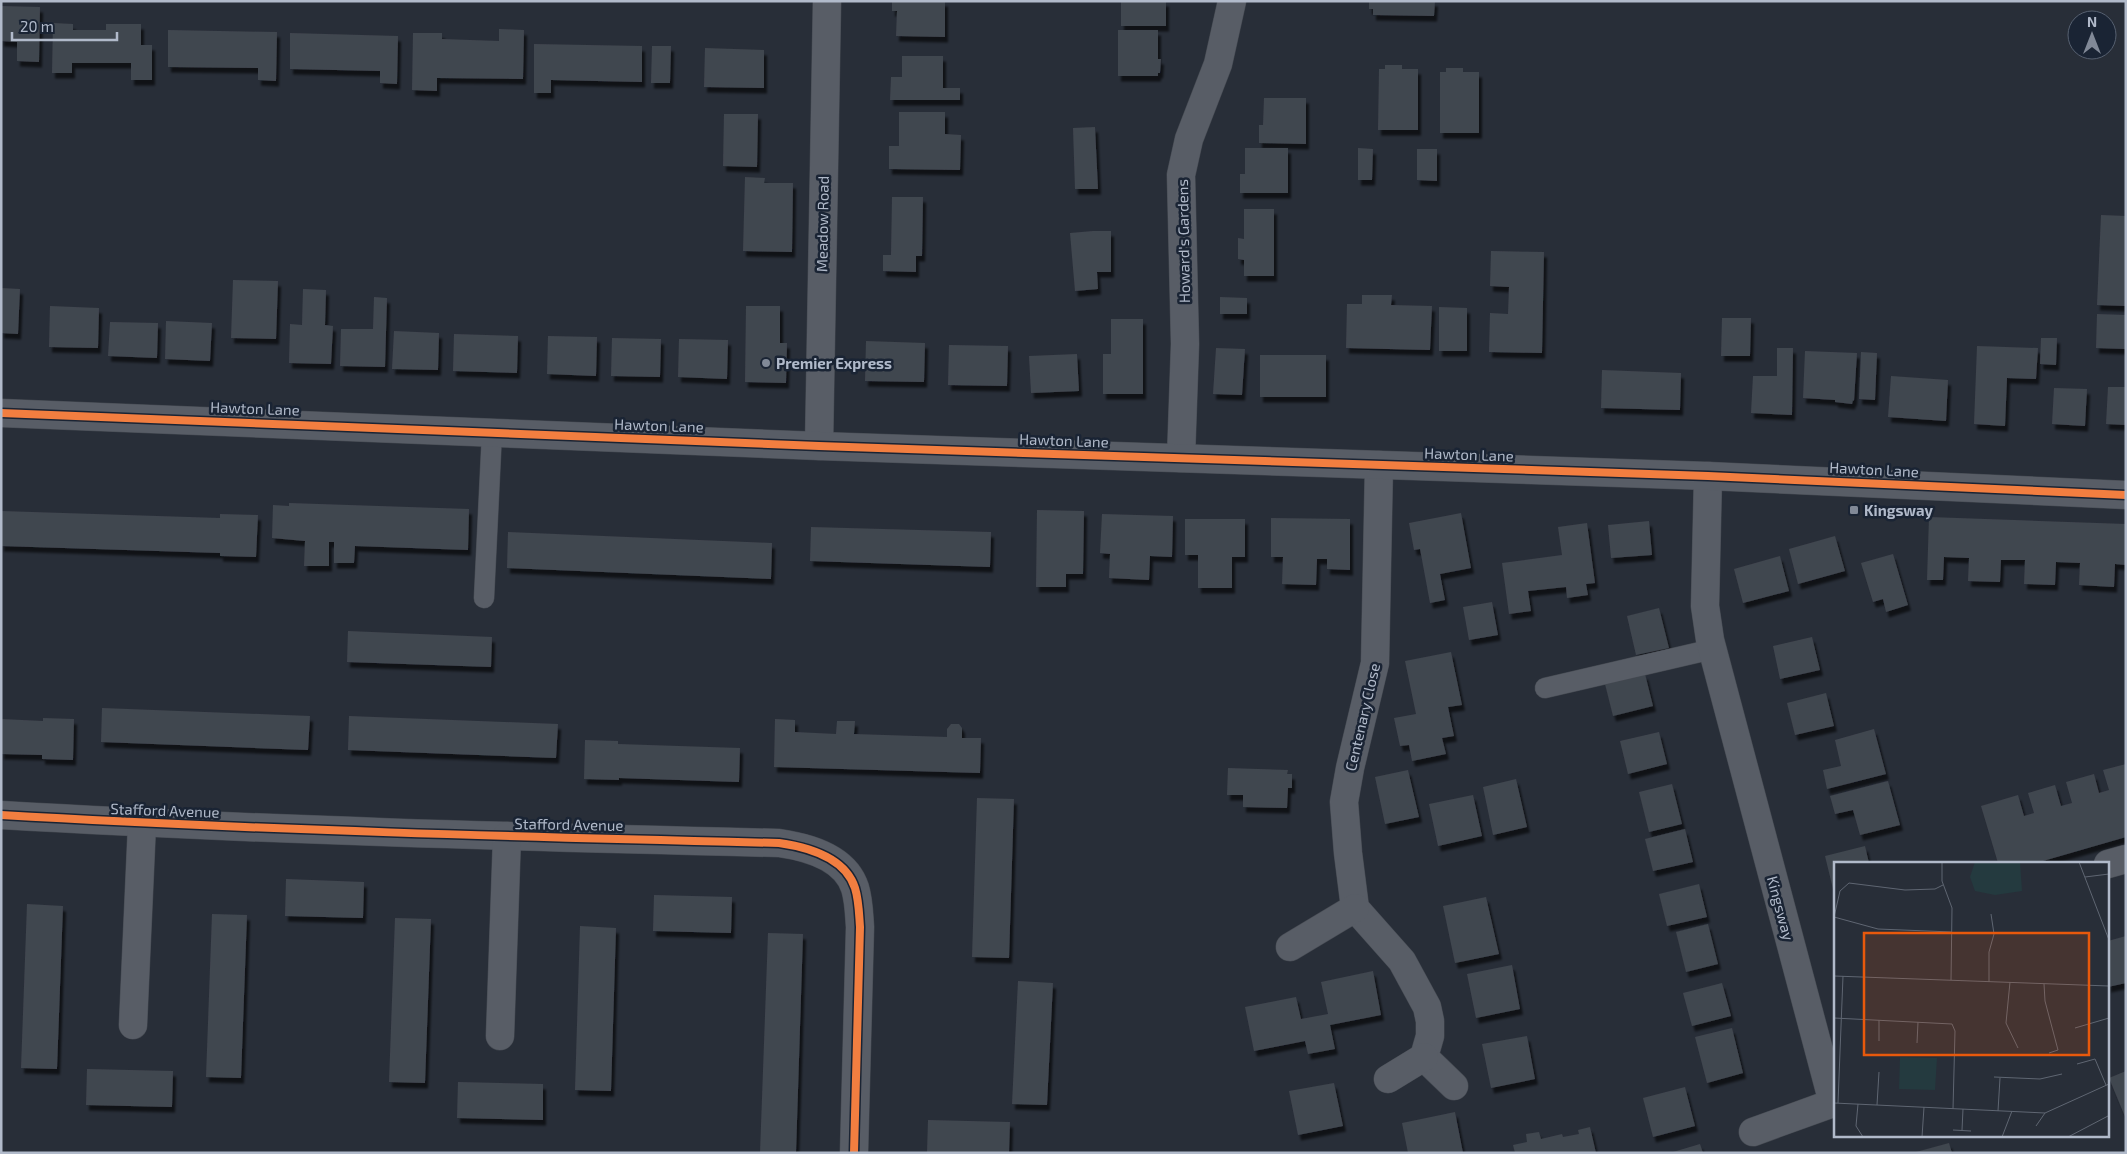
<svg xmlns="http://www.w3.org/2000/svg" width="2127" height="1154" viewBox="0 0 2127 1154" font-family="'Exo 2',sans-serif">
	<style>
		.building { fill: #41464f; filter: url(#shadow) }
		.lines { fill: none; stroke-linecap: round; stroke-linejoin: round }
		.service-casing { stroke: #444951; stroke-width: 21 }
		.minor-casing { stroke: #444951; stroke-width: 29 }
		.tertiary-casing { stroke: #444951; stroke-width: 29 }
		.service { stroke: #585d66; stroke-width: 20 }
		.minor { stroke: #585d66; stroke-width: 28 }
		.tertiary { stroke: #585d66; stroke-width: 28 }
		.cycleway-casing { stroke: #1a2434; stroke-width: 11 }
		.cycleway { stroke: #f27e40; stroke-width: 8 }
		.poi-dot { fill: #818997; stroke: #1a2434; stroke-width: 2 }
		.labels { text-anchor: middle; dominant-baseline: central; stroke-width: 5; stroke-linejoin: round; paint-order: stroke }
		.street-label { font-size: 15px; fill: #b1baca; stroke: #1a2434 }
		.poi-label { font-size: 15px; font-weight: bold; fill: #b1baca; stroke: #1a2434; text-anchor: start }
		.inset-road { fill: none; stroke: #5f6672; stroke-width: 1 }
		.view { fill: #e8590c; fill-opacity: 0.15; stroke: #e8590c; stroke-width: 2.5 }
		.inset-edge { fill: none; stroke: #b1baca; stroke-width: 2.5 }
	</style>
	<defs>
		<filter id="shadow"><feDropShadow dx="3" dy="5.5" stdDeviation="1" flood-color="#0009"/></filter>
	</defs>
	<rect width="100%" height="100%" fill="#282e38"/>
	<g class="building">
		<path d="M892,1H945V37L896,36L897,11H892Z"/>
		<rect x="1121" y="1" width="45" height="25"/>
		<path d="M1369,1H1435L1434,16L1373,15V9H1369Z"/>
		<path d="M1,6L40,7L39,62L17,61V42L1,41Z"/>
		<path d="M53,23L73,24V30H106V24H141V45H152V80H131V63H72V73H52Z"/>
		<path d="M499,29L524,30L523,79L437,78V91L412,90L413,33H442V39L499,41Z"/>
		<path d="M168,30L277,32L276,81L258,80V68L168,67Z"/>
		<path d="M1118,30H1158V59H1161L1160,73H1158V76H1118Z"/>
		<path d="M290,33L398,36L397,84L380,83V71L290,69Z"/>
		<path d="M534,44L642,46V82L551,80V93H534Z"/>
		<path d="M652,46H671L670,83H651Z"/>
		<path d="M705,48L764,50V88L704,87Z"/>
		<path d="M902,56H943V88H960V100H890L891,77H902Z"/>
		<path d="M1385,65H1402V69H1418V130H1378L1379,69H1385Z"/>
		<path d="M1446,68H1463V72H1479V133H1440V72H1446Z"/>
		<path d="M1264,98H1306V144L1259,143V125H1263Z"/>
		<path d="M899,112H945V134L961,135L960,170L889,169V146H899Z"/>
		<path d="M724,114H758L757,167L723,166Z"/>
		<path d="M1095,127L1098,189H1075L1073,128Z"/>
		<path d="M1245,148H1288V193H1240V174H1245Z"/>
		<path d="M1358,148L1373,149L1372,180H1358Z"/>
		<path d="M1417,149H1437V181L1417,180Z"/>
		<path d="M745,177L765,178L764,183H793L792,252L743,251Z"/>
		<path d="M892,197H923L922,256H916V272L883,271V255H891Z"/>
		<path d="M1244,209H1274V276H1244V260L1238,259V238L1244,239Z"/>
		<path d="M2101,215L2126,216V306L2097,305Z"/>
		<path d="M1093,231H1111V272H1097L1098,289L1075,291L1070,233Z"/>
		<path d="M1491,251L1544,252L1542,353L1489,352L1490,313L1508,314L1509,287L1490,286Z"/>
		<path d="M233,280L278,281L276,339L231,338Z"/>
		<path d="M1,288L20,289L18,334L1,333Z"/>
		<path d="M303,289L326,290L325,325L333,326L331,364L289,363L290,324L302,325Z"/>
		<path d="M1362,295H1392L1391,305L1432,306L1430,350L1346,348L1347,304H1362Z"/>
		<path d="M374,297L387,298L385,367L340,366L341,329H373Z"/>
		<path d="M1220,297L1247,298V314H1220Z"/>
		<path d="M50,306L99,308L98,348L49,347Z"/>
		<path d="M746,306H780V343H787L786,383L745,382Z"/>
		<path d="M1439,307L1467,308V351H1439Z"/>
		<path d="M2097,314L2126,315L2125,349L2096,348Z"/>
		<path d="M1722,318H1751L1750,356H1721Z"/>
		<path d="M1111,319H1143V394H1103V354H1111Z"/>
		<path d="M166,321L212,323L210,361L165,359Z"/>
		<path d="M110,322L158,323L157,358L108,356Z"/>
		<path d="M394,331L439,333L438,370L392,369Z"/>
		<path d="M454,334L518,336L517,373L453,371Z"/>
		<path d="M548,336L597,337L596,376L547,374Z"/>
		<path d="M612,338L661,339L660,377L611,376Z"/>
		<path d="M2041,338H2057L2056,365L2040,364Z"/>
		<path d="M679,339L728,340L727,379L678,377Z"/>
		<path d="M866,341L925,343L924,382L865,381Z"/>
		<path d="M949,345L1008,346L1007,386L948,385Z"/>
		<path d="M1977,346L2038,348L2036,379L2007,378L2005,426L1974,424Z"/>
		<path d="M1216,348L1245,349L1242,395L1213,394Z"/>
		<path d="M1777,348H1793L1792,415L1751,413L1753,376H1777Z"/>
		<path d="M1805,351L1857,353L1854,401L1853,400L1852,404L1835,402V400L1803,398Z"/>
		<path d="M1861,352L1877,353L1875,400L1859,399Z"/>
		<path d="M1077,354L1079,391L1031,393L1029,356Z"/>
		<rect x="1260" y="355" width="66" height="42"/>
		<path d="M1602,370L1681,373L1680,410L1601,408Z"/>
		<path d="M1891,376L1948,380L1946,421L1888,417Z"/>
		<path d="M2108,387H2126V425L2106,424Z"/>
		<path d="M2054,388L2087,389L2085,426L2052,424Z"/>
		<path d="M289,503L469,509L468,550L355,546L354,563H334V542H329V566H304L305,541L272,538L273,505L289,506Z"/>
		<path d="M1037,510L1084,511L1083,574H1066V587H1036Z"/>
		<path d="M1,511L220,518V514L258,515L256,557L220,556V553L1,546Z"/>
		<path d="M1461,513L1471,568L1440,574L1445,600L1430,603L1420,549L1414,550L1409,523Z"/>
		<path d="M1102,514L1173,516L1172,557L1150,556L1149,580L1109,578L1110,554L1100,553Z"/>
		<path d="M1929,517L2126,524V565L2115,564L2114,587L2079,585L2080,563L2056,562L2055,585L2024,584L2025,560H2001L2000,582L1968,581L1969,558L1944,557L1943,580H1927Z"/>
		<path d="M1271,518L1350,519V570L1327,569V559H1317L1316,585L1282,584L1283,557H1271Z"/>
		<path d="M1185,519H1245V557H1232V588H1198V555H1185Z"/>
		<path d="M1649,521L1652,555L1611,558L1608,525Z"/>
		<path d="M1587,523L1595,583L1586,584L1588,595L1567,598L1566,587L1528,591L1531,611L1509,614L1502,563L1562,555L1558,527Z"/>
		<path d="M811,527L991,532L990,567L810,561Z"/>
		<path d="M508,532L772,543L771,579L507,568Z"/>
		<path d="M1835,536L1845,571L1798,584L1789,549Z"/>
		<path d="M1893,554L1908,605L1886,612L1883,599L1873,602L1861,563Z"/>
		<path d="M1780,556L1789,591L1743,603L1734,569Z"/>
		<path d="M1492,602L1498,635L1469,640L1463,607Z"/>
		<path d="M1659,608L1669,648L1636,655L1627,616Z"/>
		<path d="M348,631L492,637L491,667L347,662Z"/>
		<path d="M1812,637L1820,670L1780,679L1773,646Z"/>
		<path d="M1451,652L1462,705L1448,707L1454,736L1442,738L1446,754L1412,761L1409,745L1400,746L1394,718L1416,714L1405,661Z"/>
		<path d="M1645,674L1653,706L1613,716L1605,684Z"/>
		<path d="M1826,693L1834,726L1795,735L1787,703Z"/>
		<path d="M102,708L310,716L308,750L101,742Z"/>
		<path d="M349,716L558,724L556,758L348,750Z"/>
		<path d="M43,718L74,719L73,760L42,759V755L1,754V719L43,721Z"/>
		<path d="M775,719L795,720V732L836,734L837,721H855L854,734L947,737V729L951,724H959L962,728V738H981L980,773L774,767Z"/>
		<path d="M1874,729L1886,774L1827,789L1823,770L1841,766L1835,740Z"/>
		<path d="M1659,732L1667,764L1628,774L1620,741Z"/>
		<path d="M585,740L618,741V744L740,748L739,782L619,778V780L584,779Z"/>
		<path d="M2126,764V837L2036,863H1998L1981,806L2018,795L2024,816L2034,813L2028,793L2055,785L2061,806L2072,803L2066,782L2094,774L2099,793L2109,790L2103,770Z"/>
		<path d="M1228,768L1288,770L1287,774H1292V788H1288L1287,808L1243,807V795H1227Z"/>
		<path d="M1408,770L1419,817L1385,824L1375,777Z"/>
		<path d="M1516,779L1527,827L1493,835L1483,787Z"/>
		<path d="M1888,781L1900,825L1860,835L1853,810L1835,814L1830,796Z"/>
		<path d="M1672,784L1682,824L1649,832L1639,792Z"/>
		<path d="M1473,795L1482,836L1438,846L1429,804Z"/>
		<path d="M977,798L1014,799L1009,958L972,957Z"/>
		<path d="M1685,829L1693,862L1653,871L1645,839Z"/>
		<path d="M1865,846L1869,863H1836V888L1833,889L1825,856Z"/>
		<path d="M286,879L364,882L363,918L285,916Z"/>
		<path d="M1699,884L1707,917L1667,926L1659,894Z"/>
		<path d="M654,895L732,897L731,933L653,931Z"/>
		<path d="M1486,897L1499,954L1455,963L1443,906Z"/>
		<path d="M27,904L63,906L57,1069L21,1068Z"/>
		<path d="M212,914L247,915L241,1078L206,1077Z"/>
		<path d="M395,918L431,919L425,1083L389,1082Z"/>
		<path d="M1708,924L1718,964L1686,972L1676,932Z"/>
		<path d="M580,926L616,928L611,1091L575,1090Z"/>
		<path d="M768,933L803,934L796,1153H760Z"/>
		<path d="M2126,936V983L2108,987V941Z"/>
		<path d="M1512,965L1520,1009L1476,1018L1467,974Z"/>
		<path d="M1373,971L1381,1015L1330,1025L1335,1049L1308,1054L1305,1041L1254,1051L1245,1007L1296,997L1301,1019L1328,1014L1321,982Z"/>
		<path d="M1018,981L1053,983L1047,1105L1012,1104Z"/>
		<path d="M1722,983L1731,1016L1692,1026L1683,993Z"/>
		<path d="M1732,1028L1743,1073L1707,1083L1695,1037Z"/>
		<path d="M1527,1036L1535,1079L1491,1088L1482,1044Z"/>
		<path d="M87,1069L173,1071L172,1107L86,1105Z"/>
		<path d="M2126,1071V1119L2109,1078Z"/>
		<path d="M458,1082L543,1084V1120L457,1118Z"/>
		<path d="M1334,1083L1343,1126L1298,1135L1289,1091Z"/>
		<path d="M1685,1087L1695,1126L1653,1137L1643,1098Z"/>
		<path d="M1455,1112L1463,1153H1408L1402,1123Z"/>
		<path d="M928,1120L1010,1122L1009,1153H927Z"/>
		<path d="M1590,1127L1596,1153H1515L1513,1145L1527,1142L1526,1134L1539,1132L1541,1139L1562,1134L1563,1137L1579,1134L1578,1130Z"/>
		<path d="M1949,1143L1952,1153H1916V1152Z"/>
		<path d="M1700,1144L1703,1153H1673V1152Z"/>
	</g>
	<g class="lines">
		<defs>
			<g id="service">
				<path d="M484,598L492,432"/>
				<path d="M1545,688L1713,649"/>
			</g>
			<g id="minor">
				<path d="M819,446L827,1"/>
				<path d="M1181,458L1185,344L1181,175L1189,139L1218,64L1232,1"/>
				<path d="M1379,465L1375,663L1350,768L1344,802L1348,853L1355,908L1402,961L1427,1007L1430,1021V1036L1424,1057L1454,1086"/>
				<path d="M1708,476L1705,606L1710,640L1833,1103L1753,1132"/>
				<path d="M1,815C260,830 520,837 779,843C807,847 845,857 855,888C859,901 859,914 860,927L854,1153"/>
				<path d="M2108,864L2126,859"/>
				<path d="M1290,947L1355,908"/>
				<path d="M133,1025L142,824"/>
				<path d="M500,1036L507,836"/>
				<path d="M1388,1079L1424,1057"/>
			</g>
			<path id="tertiary" d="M1,413L819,446L1708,476L2126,495"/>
		</defs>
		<use href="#service" class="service-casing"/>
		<use href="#minor" class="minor-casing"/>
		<use href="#tertiary" class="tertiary-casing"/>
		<use href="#service" class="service"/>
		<use href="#minor" class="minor"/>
		<use href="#tertiary" class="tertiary"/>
		<defs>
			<g id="cycleway">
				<path d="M1,413L819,446L1708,476L2126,495"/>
				<path d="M1,815C260,830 520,837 779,843C807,847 845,857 855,888C859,901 859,914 860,927L854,1153"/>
			</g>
		</defs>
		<use href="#cycleway" class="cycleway-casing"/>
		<use href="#cycleway" class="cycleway"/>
	</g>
	<g class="poi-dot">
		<circle cx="766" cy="363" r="5"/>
		<rect x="1849" y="505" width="10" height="10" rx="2.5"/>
	</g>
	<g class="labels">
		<g class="street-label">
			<text transform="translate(822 224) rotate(-89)">Meadow Road</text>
			<text transform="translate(1183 241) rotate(-91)">Howard's Gardens</text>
			<text transform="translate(255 408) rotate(2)">Hawton Lane</text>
			<text transform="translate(659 425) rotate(2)">Hawton Lane</text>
			<text transform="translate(1064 440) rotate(2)">Hawton Lane</text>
			<text transform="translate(1469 454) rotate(2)">Hawton Lane</text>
			<text transform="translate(1874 469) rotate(3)">Hawton Lane</text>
			<text transform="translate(1362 717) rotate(-77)">Centenary Close</text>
			<text transform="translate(165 810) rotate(2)">Stafford Avenue</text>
			<text transform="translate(569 824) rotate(1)">Stafford Avenue</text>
			<text transform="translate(1781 908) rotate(75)">Kingsway</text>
		</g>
		<g class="poi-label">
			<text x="776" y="363">Premier Express</text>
			<text x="1864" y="510">Kingsway</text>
		</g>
	</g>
	<g transform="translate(1834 862)">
		<rect width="275" height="275" fill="#282e38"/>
		<path d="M141,0H186L188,29L161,33L141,29L136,15ZM66,195L103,196L101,228L65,227Z" fill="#243a3f"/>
		<path class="inset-road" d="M108,0V19L118,46L117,118M245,0L275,78M251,15L275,12M0,55L6,29L15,21L71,28L101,27L109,23M0,55L44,67L118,70M0,114L275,124M155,120V90L160,72L157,52M176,120L172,161L184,186M210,122L211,139L224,188L215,191M0,156L118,162L121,169L119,247M241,166L275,156M45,179V158M83,181L84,160M243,202L261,197L272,223M160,215L206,217L228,212M0,241L211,251L275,222M4,241L9,114M24,242L22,264L29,275M43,243L45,210M164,249L166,216M202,264L211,251M119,268L137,269M128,268L129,247M88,275L90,245M168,275L178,249M234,275L274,254"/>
		<path class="view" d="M30,71H255V193H30Z"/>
		<rect width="275" height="275" class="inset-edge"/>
	</g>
	<rect width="2127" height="1154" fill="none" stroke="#b1baca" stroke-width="5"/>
	<g transform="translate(2092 35)"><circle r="24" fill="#1a2434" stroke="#566070"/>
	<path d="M0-4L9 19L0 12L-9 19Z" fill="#818997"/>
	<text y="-8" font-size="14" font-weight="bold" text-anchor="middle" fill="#b1baca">N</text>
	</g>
	<path d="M12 32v8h105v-8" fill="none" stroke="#b1baca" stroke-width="2.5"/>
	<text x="20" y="32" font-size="15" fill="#b1baca" stroke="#1a2434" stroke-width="4" paint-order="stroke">20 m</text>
</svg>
